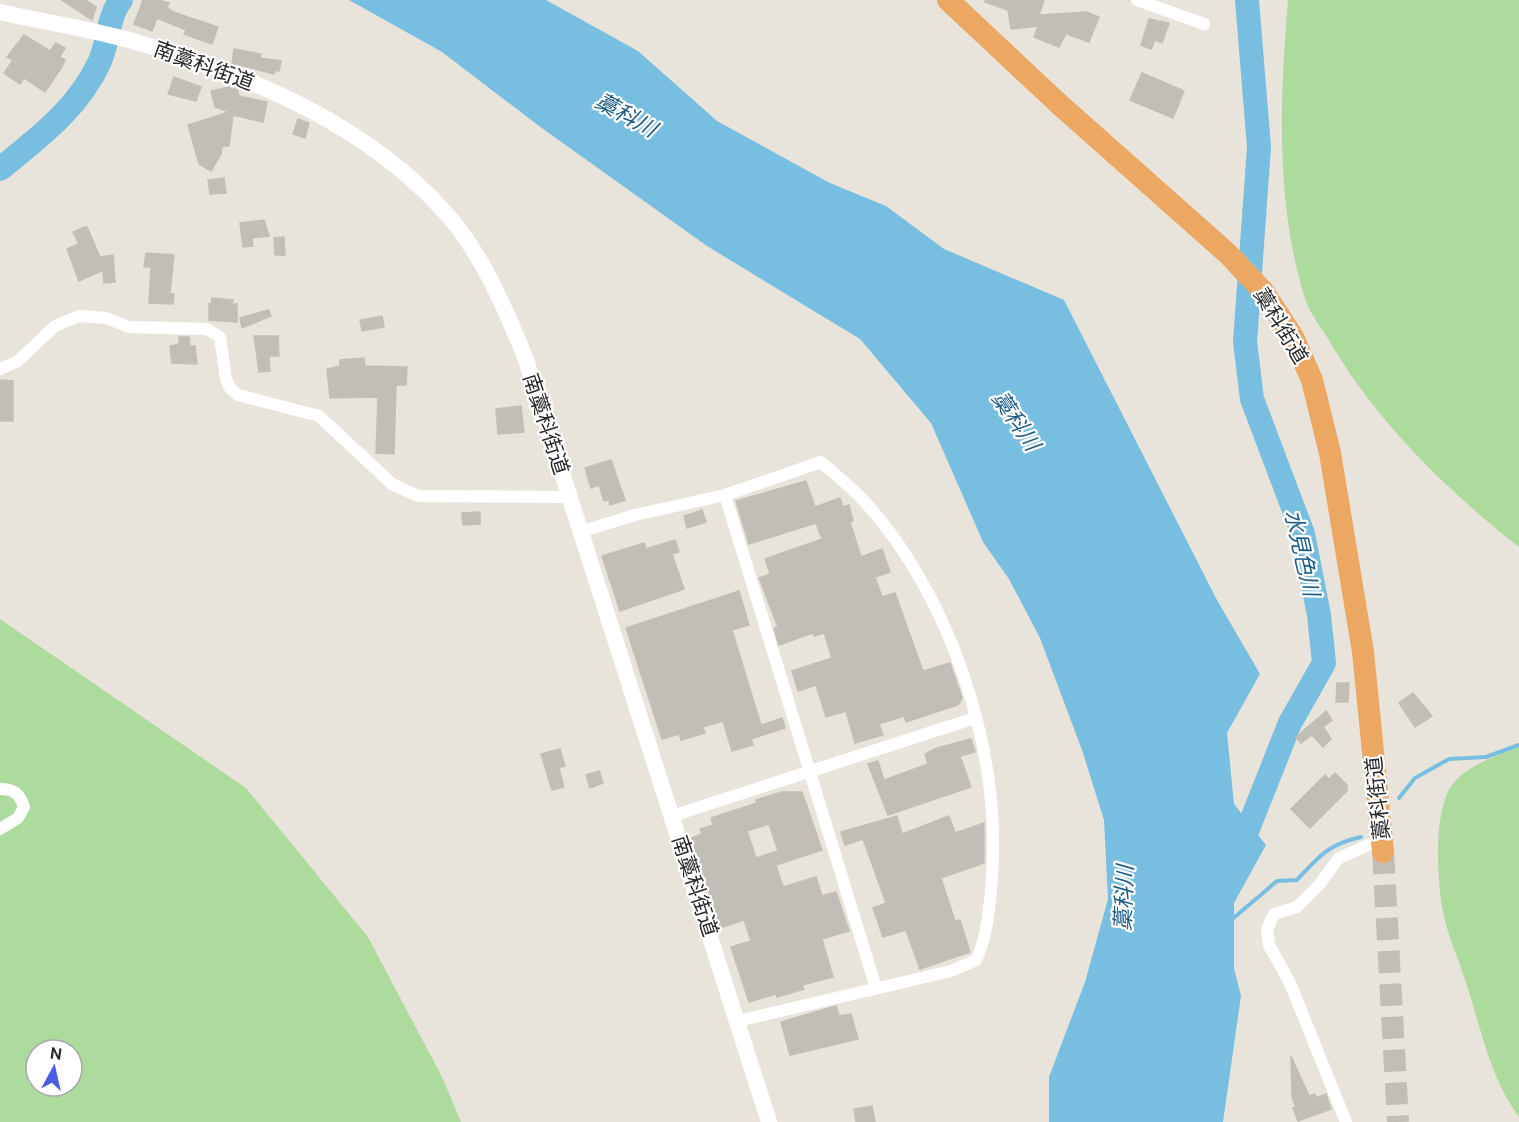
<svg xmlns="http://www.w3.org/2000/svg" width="1519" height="1122" viewBox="0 0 1519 1122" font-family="'DM Sans','Noto Sans JP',sans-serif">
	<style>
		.green { fill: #adda9d; fill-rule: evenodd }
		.water { fill: #78bee0 }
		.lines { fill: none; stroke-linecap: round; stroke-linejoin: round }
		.stream { stroke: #78bee0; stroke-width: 4 }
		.river { stroke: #78bee0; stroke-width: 24 }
		.building { fill: #c1bdb7; stroke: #c4bfb5; stroke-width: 1.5; fill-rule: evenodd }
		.highway-tunnel { stroke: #c2beb7; stroke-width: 22; stroke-dasharray: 22 11; stroke-linecap: butt }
		.street { stroke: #fff; stroke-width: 12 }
		.secondary { stroke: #fff; stroke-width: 16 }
		.highway { stroke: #eca763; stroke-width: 22 }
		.labels { text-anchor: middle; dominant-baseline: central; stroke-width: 4.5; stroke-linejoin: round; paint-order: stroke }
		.street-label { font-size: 21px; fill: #282828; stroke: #fff }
		.water-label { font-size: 22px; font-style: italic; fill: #1b5b88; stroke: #fff }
	</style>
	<rect width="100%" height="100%" fill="#e9e4db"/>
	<g class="green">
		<path d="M1288,0H1519V547C1445,489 1374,419 1327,337C1319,325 1309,312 1305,298C1275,204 1280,97 1288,0Z"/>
		<path d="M0,619L246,788L368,937L442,1077L461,1122H0ZM36,1050H72V1086H36Z"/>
		<path d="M1519,747V1117C1489,1075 1483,1034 1467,986C1460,962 1448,937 1443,912C1437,881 1433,811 1452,785C1467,765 1497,756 1519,747Z"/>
	</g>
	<path class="water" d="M349,0H546L638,51L717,121L830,183L886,206L944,249L1064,300L1217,600L1260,674L1227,733L1234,804L1266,845L1234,903V968L1241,996L1223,1122H1049V1077L1085,982L1108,899L1104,820L1082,750L1040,638L1009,579L983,542L931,423L860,339L707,246L539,126L442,52Z"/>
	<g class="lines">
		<g class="stream">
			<path d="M1399,798L1415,778L1449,759L1486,757L1519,745"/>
			<path d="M1230,921L1277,881L1297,880C1319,856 1329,844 1361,837"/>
		</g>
		<g class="river">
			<path d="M0,169C38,138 79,108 100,61C108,43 108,16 121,0"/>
			<path d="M1238,854L1290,723L1324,663L1319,615L1303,534L1252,399L1245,342L1259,147L1247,0"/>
		</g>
	</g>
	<g class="building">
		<path d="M62,0H86L96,7L92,20Z"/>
		<path d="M143,0H160L169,3L167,7L173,12L218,27L212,44L184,34L186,30L157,18L152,31L134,24Z"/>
		<path d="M985,0H1044L1039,15L1086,12L1099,17L1089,42L1066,34L1059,47L1034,37L1038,26L1011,29L1008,10L985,2Z"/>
		<path d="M1149,19L1169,23L1162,43L1155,40L1151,49L1141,45Z"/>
		<path d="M24,35L50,51L56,43L65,48L60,57L65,60L62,67L45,92L24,78L20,84L4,73L13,60L7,57Z"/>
		<path d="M234,49L261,54L260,58L281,61L279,71L275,70L274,74L232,63Z"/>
		<path d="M1142,73L1184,91L1173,118L1130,100Z"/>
		<path d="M174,77L201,87L196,101L168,94Z"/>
		<path d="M229,87L238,90L239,96L267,102L263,122L233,115L229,146H222L221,154L211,171L199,164L188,125L229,112L215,107L211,91Z"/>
		<path d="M298,119L309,123L305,138L293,134Z"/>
		<path d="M224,178L226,193L210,194L208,180Z"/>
		<path d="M264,220L269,236L252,238L253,246L243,247L240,223Z"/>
		<path d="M84,227H87L100,257L113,255L115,282L104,283L103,270L79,281L67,249L79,244L73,232Z"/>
		<path d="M284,237L285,255H275L274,238Z"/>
		<path d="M146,253L174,255L170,293L174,294L173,304L149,303L151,267H144Z"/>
		<path d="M212,298L233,300L232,304H237V322L209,320V304H211Z"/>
		<path d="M269,310L271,316L242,328L240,318Z"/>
		<path d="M382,316L384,327L362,331L360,320Z"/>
		<path d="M254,336H278L279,356H269L270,371L259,372Z"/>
		<path d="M179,337H189L190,346H195L197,364L172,363L170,346L179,344Z"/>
		<path d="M364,358L365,366L407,367L406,385H396L394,454L376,453L378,397L330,398L327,369L340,366V360Z"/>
		<path d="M0,380L13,381V421H0Z"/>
		<path d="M521,406L524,432L498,434L496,409Z"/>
		<path d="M611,460L625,500L610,505L609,500L604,501L599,485L591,488L585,468Z"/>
		<path d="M806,481L815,507L840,498L843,507L849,505L853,521L850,522L861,557L882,549L890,572L875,577L882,597L895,593L923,671L950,663L962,698L958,705L906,722L904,716L879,724L883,735L855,743L846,711L826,717L816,685L798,691L792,671L832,658L824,633L814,636L813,633L779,645L774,628L778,627L759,578L770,574L765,559L822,539L816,523L749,544L736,501Z"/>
		<path d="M702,510L706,522L687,528L684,516Z"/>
		<path d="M480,512V524L463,525L462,513Z"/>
		<path d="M675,540L679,552L672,554L684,589L620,611L602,556L644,543L646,549Z"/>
		<path d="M739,591L749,625L732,630L761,725L782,718L785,728L751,739L753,745L732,751L723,721L703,727L705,733L681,740L679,734L662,739L626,628Z"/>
		<path d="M1337,683H1349L1348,702H1336Z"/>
		<path d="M1413,693L1432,716L1415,727L1399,703Z"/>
		<path d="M1326,711L1332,720L1323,727L1331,739L1323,747L1312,735L1301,743L1296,737Z"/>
		<path d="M971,739L975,752L960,756L971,787L888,815L868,764L878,761L884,780L928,764L925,754L937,748Z"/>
		<path d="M560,749L565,766L559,768L564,787L552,790L541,754Z"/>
		<path d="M599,771L603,783L590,788L586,775Z"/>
		<path d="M1335,773L1347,785V791L1310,828L1291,809L1325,775L1329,779Z"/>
		<path d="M782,792H802L822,850L776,865L783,887L816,877L822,896L836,892L849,931L822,939L833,977L802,985L804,989L777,997L776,994L749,1002L731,947L751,941L744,920L720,928L692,838L702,834L700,829L713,825L711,818L757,803L756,800ZM769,824L778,851L756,858L747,831Z"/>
		<path d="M897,816L902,834L949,816L955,833L984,823V863L941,878L955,921L960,920L970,952L920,969L906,930L883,937L873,908L886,903L863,839L845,845L841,832Z"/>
		<path d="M836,1006L839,1016L851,1014L858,1039L790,1055L781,1022Z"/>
		<path d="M1291,1056L1309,1096L1315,1094L1316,1098L1326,1094L1331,1109L1298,1121L1293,1108L1296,1107L1292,1097Z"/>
		<path d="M872,1106L875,1122H856L854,1109Z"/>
	</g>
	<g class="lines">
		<path class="highway-tunnel" d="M1383,852L1398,1122"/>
		<g class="street">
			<path d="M1137,0L1204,24"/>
			<path d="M0,369L18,361L55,326L79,316L106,318L129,327L207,329L220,337L226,379L230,388L238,395L319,416L392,484L418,496L569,497"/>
			<path d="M725,495L876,988"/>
			<path d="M583,531L635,515L725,495L821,462C836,475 852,488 865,502C950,595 1002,751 992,876C990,902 988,936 976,960L951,971L738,1021"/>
			<path d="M0,789C14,789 20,794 24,807L18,818L0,829"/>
			<path d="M672,816L975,718"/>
			<path d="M1346,1122L1290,983L1269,945L1267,929L1274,914L1297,907L1318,886L1339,858L1382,839"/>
		</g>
		<path class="secondary" d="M0,12C48,23 99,30 146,45C255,78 366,125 444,211C482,253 504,306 525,357L769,1122"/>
		<path class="highway" d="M948,0L1059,104L1228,254L1263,291L1293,337L1312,380L1330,453L1363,652L1383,852"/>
	</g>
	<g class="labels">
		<g class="street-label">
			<text transform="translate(204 66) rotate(20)">南藁科街道</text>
			<text transform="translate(1281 326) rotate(59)">藁科街道</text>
			<text transform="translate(546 424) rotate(72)">南藁科街道</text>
			<text transform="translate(1378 798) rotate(-96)">藁科街道</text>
			<text transform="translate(695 886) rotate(72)">南藁科街道</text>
		</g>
		<g class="water-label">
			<text transform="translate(626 115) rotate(29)">藁科川</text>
			<text transform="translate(1016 421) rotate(56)">藁科川</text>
			<text transform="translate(1302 553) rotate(77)">水見色川</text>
			<text transform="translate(1124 898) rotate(-88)">藁科川</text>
		</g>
	</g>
	<g transform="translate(54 1068) rotate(8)"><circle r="28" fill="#ffffff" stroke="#a9a9a9" stroke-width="1.5"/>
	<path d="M0-4.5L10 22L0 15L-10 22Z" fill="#4b5de5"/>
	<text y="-9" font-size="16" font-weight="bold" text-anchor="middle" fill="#282828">N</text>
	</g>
</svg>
